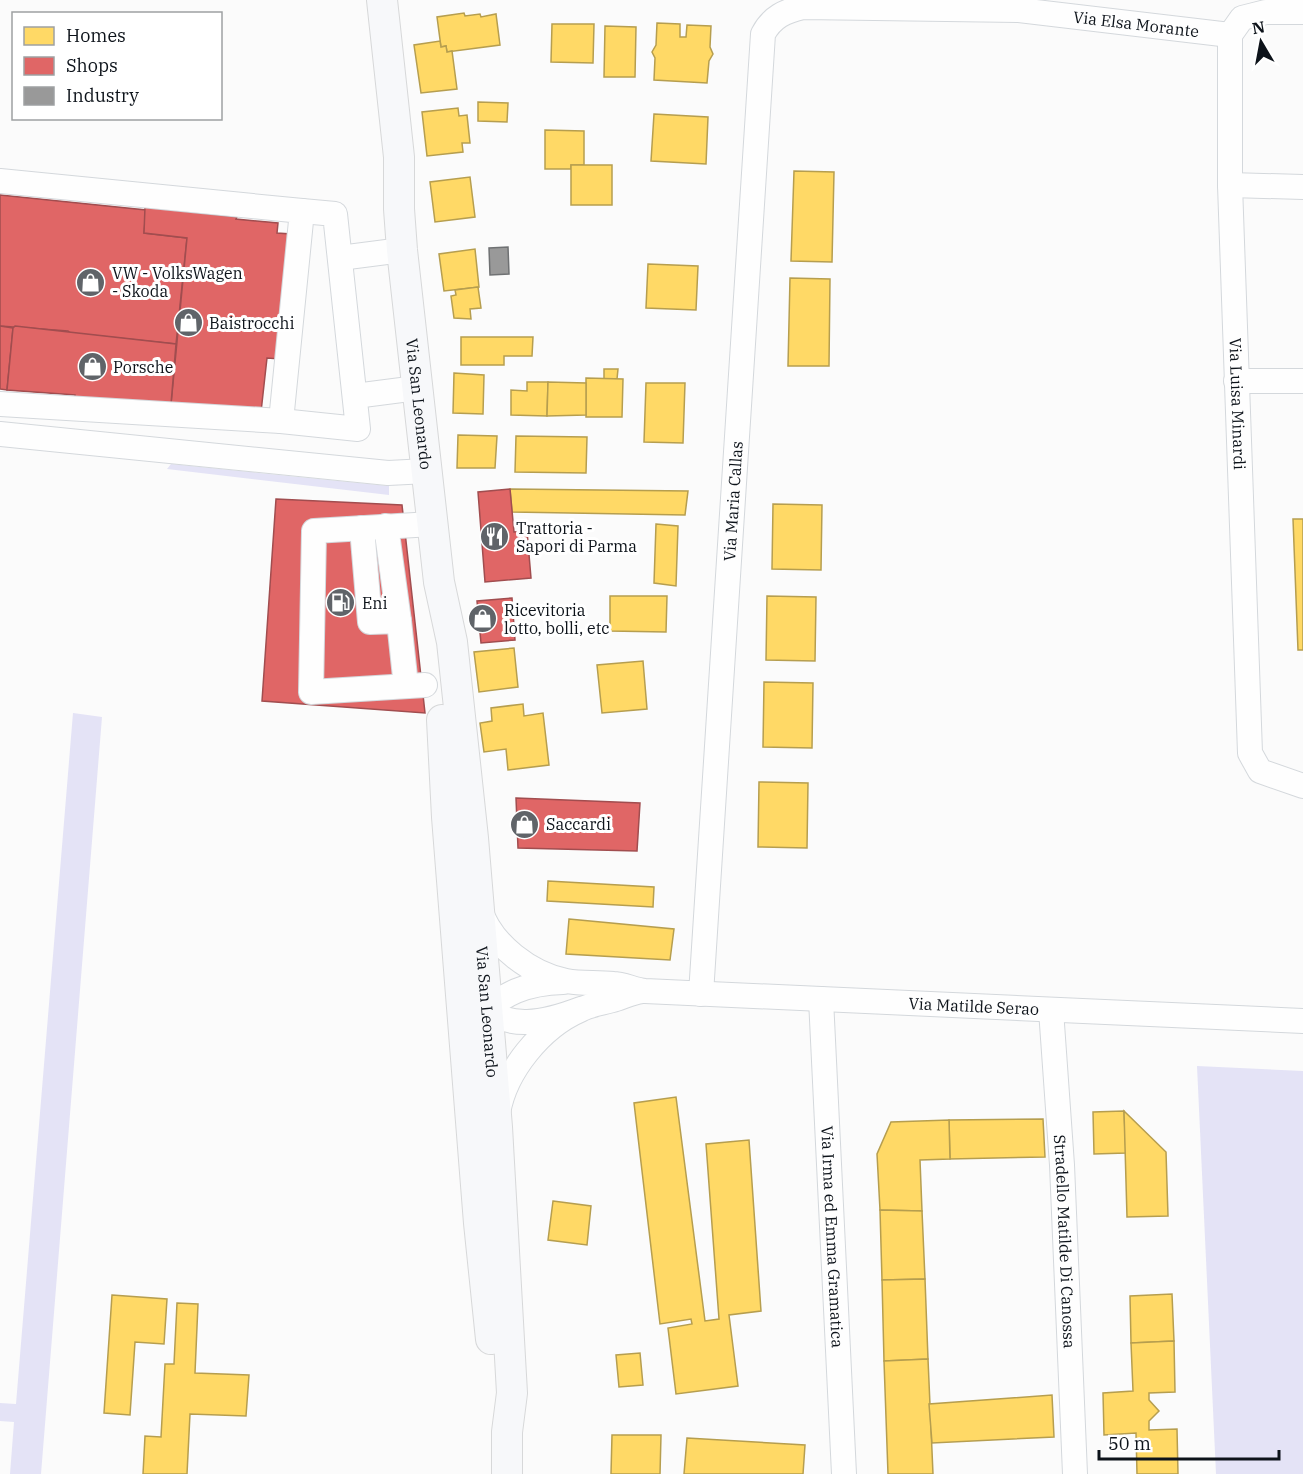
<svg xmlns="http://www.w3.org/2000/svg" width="1303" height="1474" viewBox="0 0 1303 1474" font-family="'IBM Plex Serif',serif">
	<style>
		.green { fill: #e4e3f6 }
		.homes { fill: #ffd966; stroke: #b69e4f; stroke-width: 1.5 }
		.shops { fill: #e06666; stroke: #a14d4f; stroke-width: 1.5 }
		.industry { fill: #999; stroke: #6f7173; stroke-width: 1.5 }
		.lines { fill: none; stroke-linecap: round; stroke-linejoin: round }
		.minor-casing { stroke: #d4d8dc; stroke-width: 26 }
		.major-casing { stroke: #d7d8d9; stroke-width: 32 }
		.minor { stroke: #fefefe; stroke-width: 24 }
		.major { stroke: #f7f8fa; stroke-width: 30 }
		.labels { text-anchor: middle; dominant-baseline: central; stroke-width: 6; stroke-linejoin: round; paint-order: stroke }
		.street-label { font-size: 16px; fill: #0d131a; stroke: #fff }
		.poi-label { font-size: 16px; fill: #0d131a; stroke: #fff; text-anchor: start }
	</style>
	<rect width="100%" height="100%" fill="#fbfbfb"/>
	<g class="green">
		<path d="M171,464L389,486V495L167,469Z"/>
		<path d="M73,713L102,717L41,1474H10L14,1422L0,1421V1403L16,1404Z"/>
		<path d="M1197,1066L1303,1071V1474H1216Z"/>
	</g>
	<g class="homes">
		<path d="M464,13L465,16L480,14L481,17L496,14L500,45L447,52L446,46L441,47L437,17Z"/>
		<path d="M657,23L680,24V37H686L687,25L711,26L710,47L713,54L709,61L707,83L654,80L655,58L652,52L656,45Z"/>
		<path d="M552,24H594L593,63L551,62Z"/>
		<path d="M605,26L636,27L635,77H604Z"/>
		<path d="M440,41L441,47L446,46L447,52L452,51L457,89L421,93L414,45Z"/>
		<path d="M478,102L508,103L507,122L478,121Z"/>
		<path d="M458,108L459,116L467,115L470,143H462L463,152L427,156L422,112Z"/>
		<path d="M654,114L708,117L706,164L651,161Z"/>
		<path d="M545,130L584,131V165H571V169H545Z"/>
		<rect x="571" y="165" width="41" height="40"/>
		<path d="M794,171L834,172L832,262L791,261Z"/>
		<path d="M470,177L475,217L435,222L430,182Z"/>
		<path d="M475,249L479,287L444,291L439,254Z"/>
		<path d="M648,264L698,266L696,310L646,308Z"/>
		<path d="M790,278L830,279L829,366H788Z"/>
		<path d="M478,287L481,308L470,309L471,319L454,318L451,296L456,295L455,290Z"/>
		<path d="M461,337H533L532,356H504V365H461Z"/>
		<path d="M604,369H618L617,379H604Z"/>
		<path d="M454,373L484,375L483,414L453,413Z"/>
		<path d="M586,378L623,379L622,417H586Z"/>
		<path d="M527,382H548L547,416L511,415V390L527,391Z"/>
		<path d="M548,382L586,383V415L547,416Z"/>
		<path d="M646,383H685L683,443L644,442Z"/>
		<path d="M458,435L497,436L495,468H457Z"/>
		<path d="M516,436L587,437L586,473L515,472Z"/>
		<path d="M510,489L688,491L685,515L512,512Z"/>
		<path d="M773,504L822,505L821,570L772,569Z"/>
		<path d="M1293,519H1303V650H1298Z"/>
		<path d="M656,524L678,526L676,586L654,583Z"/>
		<path d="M610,596H667L666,632L610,631Z"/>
		<path d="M767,596L816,597L815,661L766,660Z"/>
		<path d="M514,648L518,687L479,692L474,652Z"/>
		<path d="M643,661L647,709L602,713L597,665Z"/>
		<path d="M764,682L813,683L812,748L763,747Z"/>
		<path d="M523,704L524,716L543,713L549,765L508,770L506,749L484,752L480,723L492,721L491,708Z"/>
		<path d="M759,782L808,783L807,848L758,847Z"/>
		<path d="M548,881L654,887L653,907L547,901Z"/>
		<path d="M569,919L674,929L670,960L566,954Z"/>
		<path d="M676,1097L705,1321L719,1319L706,1144L749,1140L761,1311L729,1315L738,1386L676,1394L668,1328L692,1324L691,1319L660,1324L634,1103Z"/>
		<path d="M1124,1111L1126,1153L1094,1154L1093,1112Z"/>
		<path d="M1124,1111L1166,1152L1168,1216L1127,1217Z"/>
		<path d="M1043,1119L1045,1157L950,1159L949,1120Z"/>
		<path d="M949,1120L950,1159L920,1160L922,1211L880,1210L877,1154L891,1122Z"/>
		<path d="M553,1201L591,1206L587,1245L548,1240Z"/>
		<path d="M880,1210L922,1211L925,1279L882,1280Z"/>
		<path d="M925,1279L928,1359L884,1361L882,1280Z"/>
		<path d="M1172,1294L1174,1341L1131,1343L1130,1296Z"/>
		<path d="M112,1295L167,1299L164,1344L135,1342L130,1415L104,1413Z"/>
		<path d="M177,1303L198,1304L195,1373L249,1375L246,1416L190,1414L187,1474H143L145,1436L161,1437L165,1364H174Z"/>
		<path d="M1174,1341L1175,1392L1149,1393V1400L1159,1411L1149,1421V1430L1177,1429L1178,1474H1137L1136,1433L1104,1435L1103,1393L1133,1391L1131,1343Z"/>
		<path d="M640,1353L643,1385L619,1387L616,1355Z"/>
		<path d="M928,1359L933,1474H888L884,1361Z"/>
		<path d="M1052,1395L1054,1437L932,1443L929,1404Z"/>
		<path d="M612,1435H661L660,1474H611Z"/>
		<path d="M687,1438L805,1445L803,1474H684Z"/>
	</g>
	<g class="shops">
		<path d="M0,195L146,210L144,233L187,238L176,344L70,333L68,331L0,326Z"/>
		<path d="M145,207L237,217L236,219L278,223L277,233L291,234L280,359L267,358L261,412L171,404L187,238L144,233Z"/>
		<path d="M0,326L13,328L7,390L0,389Z"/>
		<path d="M15,326L176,344L171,404L75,398V395L7,390L13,328Z"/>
		<path d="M510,489L514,532L527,531L531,578L485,582L478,492Z"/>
		<path d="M276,499L402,505L425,713L262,701Z"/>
		<path d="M512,598L515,640L481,643L477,601Z"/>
		<path d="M516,798L640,803L637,851L518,848Z"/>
	</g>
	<path class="industry" d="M508,247L509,274L490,275L489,248Z"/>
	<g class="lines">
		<defs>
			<g id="minor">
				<path id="s1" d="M1230,35V185L1250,753L1260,771L1303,786"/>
				<path d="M0,181L302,211L281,421"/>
				<path d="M1230,185L1303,187"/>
				<path d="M340,258L402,250"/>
				<path d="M1236,381H1303"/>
				<path d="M355,396L417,388"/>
				<path d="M0,404L281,421L358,429L335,214L302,211"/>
				<path d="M0,434L388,473L427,471"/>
				<path d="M386,526L399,621"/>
				<path d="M362,528L370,622L399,621L406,686"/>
				<path d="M425,685L311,692L314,531L432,524"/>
				<path id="s2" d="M480,909C491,945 531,974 566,981C582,984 598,982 613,984C624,984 634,990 645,991L1303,1021"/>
				<path id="s3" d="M701,994L763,34C772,17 785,11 803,7L1019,10L1230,35L1242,18L1266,12H1303"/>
				<path id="s4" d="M821,999L844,1474"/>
				<path d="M478,1002C506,1033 547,1022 581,1009"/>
				<path id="s5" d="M1051,1010L1062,1165L1075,1474"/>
				<path d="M478,1021C500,992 529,983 563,982"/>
				<path d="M498,1113C505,1071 541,1027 580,1010C591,1004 604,1003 616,999C625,996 633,992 642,991"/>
			</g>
			<g id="major">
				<path id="s6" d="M382,0L399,157V209L402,250L439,582L452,642L473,838L497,1127L512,1393L507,1432V1474"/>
				<path d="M442,720L447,817L479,1223L491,1339"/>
			</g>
		</defs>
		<use href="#minor" class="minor-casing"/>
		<use href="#major" class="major-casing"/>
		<use href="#minor" class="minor"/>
		<use href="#major" class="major"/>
	</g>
	<defs>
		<symbol id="shop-disc" viewBox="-11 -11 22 22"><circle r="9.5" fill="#606469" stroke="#fff"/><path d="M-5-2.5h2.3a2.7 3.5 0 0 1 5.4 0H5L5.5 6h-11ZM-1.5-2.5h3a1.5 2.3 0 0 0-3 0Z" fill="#fff"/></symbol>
		<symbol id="restaurant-disc" viewBox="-11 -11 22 22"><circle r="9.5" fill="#606469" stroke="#fff"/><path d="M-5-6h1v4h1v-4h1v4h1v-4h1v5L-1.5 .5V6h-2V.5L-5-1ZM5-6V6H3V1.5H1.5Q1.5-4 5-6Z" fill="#fff"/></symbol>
		<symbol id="fuel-disc" viewBox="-11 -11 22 22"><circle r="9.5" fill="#606469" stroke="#fff"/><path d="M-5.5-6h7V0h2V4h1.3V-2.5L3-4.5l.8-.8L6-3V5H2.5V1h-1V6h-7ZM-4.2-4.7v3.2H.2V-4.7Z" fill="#fff"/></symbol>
	</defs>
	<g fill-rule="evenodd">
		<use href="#shop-disc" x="74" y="266" width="33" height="33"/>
		<use href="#shop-disc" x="172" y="306" width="33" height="33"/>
		<use href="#shop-disc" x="76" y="350" width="33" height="33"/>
		<use href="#restaurant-disc" x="478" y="520" width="33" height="33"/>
		<use href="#fuel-disc" x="324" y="586" width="33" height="33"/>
		<use href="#shop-disc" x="466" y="602" width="33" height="33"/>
		<use href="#shop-disc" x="508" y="808" width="33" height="33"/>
	</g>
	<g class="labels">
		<g class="street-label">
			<text stroke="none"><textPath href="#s3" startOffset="1346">Via Elsa Morante</textPath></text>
			<text stroke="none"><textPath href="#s6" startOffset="406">Via San Leonardo</textPath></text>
			<text stroke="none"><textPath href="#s1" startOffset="369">Via Luisa Minardi</textPath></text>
			<text stroke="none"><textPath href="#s3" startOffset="494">Via Maria Callas</textPath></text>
			<text stroke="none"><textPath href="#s2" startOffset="526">Via Matilde Serao</textPath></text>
			<text stroke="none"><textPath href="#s6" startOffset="1018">Via San Leonardo</textPath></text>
			<text stroke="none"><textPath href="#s4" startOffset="238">Via Irma ed Emma Gramatica</textPath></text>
			<text stroke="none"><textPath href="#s5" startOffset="232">Stradello Matilde Di Canossa</textPath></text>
		</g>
		<g class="poi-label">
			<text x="112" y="273">VW - VolksWagen<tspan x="112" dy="18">- Skoda</tspan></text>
			<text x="209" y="323">Baistrocchi</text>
			<text x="113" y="367">Porsche</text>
			<text x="516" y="528">Trattoria -<tspan x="516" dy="18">Sapori di Parma</tspan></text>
			<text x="362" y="603">Eni</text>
			<text x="504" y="610">Ricevitoria<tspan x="504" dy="18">lotto, bolli, etc</tspan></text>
			<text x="546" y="824">Saccardi</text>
		</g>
	</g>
	<rect x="12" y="12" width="210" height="108" fill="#ffffff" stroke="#9ea1a3" stroke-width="1.5"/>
	<rect x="24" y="27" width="30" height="18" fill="#ffd966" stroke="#9ea1a3" stroke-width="1.5"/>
	<text x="66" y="42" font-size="18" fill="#0d131a">Homes</text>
	<rect x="24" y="57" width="30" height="18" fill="#e06666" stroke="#9ea1a3" stroke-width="1.5"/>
	<text x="66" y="72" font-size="18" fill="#0d131a">Shops</text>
	<rect x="24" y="87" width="30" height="18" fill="#999999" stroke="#9ea1a3" stroke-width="1.5"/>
	<text x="66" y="102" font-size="18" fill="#0d131a">Industry</text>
	<g transform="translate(1261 42) rotate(350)" stroke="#ffffff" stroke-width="4.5" paint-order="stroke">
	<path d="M0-4.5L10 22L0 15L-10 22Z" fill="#0d131a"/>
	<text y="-9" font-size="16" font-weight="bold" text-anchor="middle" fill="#0d131a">N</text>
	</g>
	<path d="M1099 1450v9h180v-9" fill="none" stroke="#0d131a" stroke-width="3"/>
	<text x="1108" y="1450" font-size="18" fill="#0d131a" stroke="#ffffff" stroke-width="4.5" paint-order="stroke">50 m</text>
</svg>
